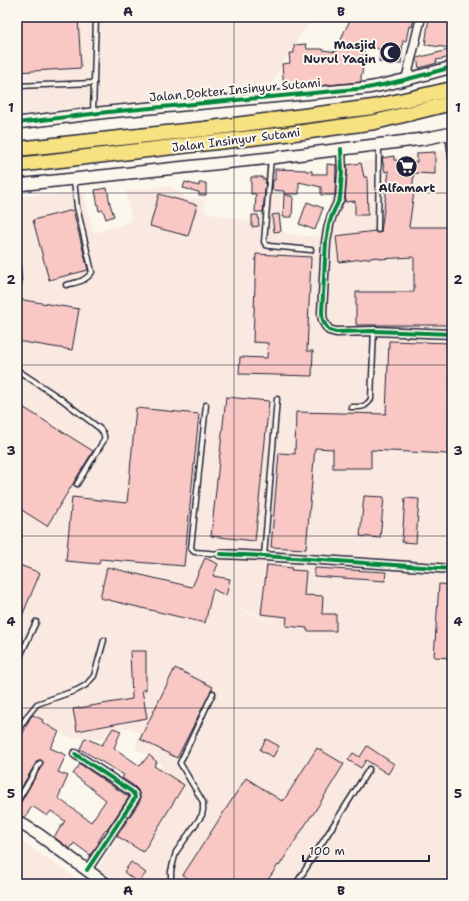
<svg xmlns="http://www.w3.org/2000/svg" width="469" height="901" viewBox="0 0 469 901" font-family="'Shantell Sans',sans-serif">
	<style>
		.built { fill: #fae9e0; fill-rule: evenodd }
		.building { fill: #f9c8c4; stroke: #22223b }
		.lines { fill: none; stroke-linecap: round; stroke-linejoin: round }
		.lane-casing { stroke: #22223b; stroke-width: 7 }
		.street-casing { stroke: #22223b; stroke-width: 11 }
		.secondary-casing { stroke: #22223b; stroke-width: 14 }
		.highway-casing { stroke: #22223b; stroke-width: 17 }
		.lane { stroke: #fbf7ec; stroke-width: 4 }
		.street { stroke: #fbf7ec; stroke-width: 8 }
		.secondary { stroke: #fbf7ec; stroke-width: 11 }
		.highway { stroke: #f7e281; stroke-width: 14 }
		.cycleway-casing { stroke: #fbf7ec; stroke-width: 6 }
		.cycleway { stroke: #00873e; stroke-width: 4 }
		.grid { fill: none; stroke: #22223b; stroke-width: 1; stroke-opacity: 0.55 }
		.labels { text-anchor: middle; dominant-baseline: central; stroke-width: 4; stroke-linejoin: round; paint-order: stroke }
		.poi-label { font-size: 12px; font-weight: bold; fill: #22223b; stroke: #fbf7ec; text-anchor: end }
		.street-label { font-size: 12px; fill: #22223b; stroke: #fbf7ec }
		.neatline { fill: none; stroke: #22223b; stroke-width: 1.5 }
		.grid-label { font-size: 13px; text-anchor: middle; font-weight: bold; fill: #22223b }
	</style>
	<rect width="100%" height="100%" fill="#fbf7ec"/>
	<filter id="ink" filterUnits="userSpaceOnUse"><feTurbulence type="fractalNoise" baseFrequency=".025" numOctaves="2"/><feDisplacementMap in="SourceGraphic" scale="8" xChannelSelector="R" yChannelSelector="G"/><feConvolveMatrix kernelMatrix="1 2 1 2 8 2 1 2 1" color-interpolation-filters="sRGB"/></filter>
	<g filter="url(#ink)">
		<g class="built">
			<path d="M17,17H314L294,45L271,84L190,95L17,115Z"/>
			<path d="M452,147V884H120L98,868L162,764L135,748L140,733L129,728L121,729L106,734L105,739L71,738L35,719L17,750V196L84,193L94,233L131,221L126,190L171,186L186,198L205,200L204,212L249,221L252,227L259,226L265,168L275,169L274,190L281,191V231L300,236H319L333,195L338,173V165L441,151ZM227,605L247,611L279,625H278Z"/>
			<path d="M17,839L86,884H17Z"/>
		</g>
		<g class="building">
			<path d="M17,17H78L81,68L17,72Z"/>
			<path d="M352,17H414L412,27L409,26L406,41L403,40L401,64L379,62L380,50L367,43L363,55L362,75H361V82L284,89L282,64L290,63L289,53H294V45L306,44L307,49H323V50L336,52L345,30Z"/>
			<path d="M429,17H452V48L425,45Z"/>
			<path d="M452,49V57L436,60L437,63L419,68L417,58Z"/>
			<path d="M435,152V174L414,173L412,192H414L409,227H452V325H356V292H414V257L379,259L378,257L339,262L336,236L375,231L378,233L381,232L389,171L385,172L382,158L394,156V160L417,162V153Z"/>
			<path d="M361,163L364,177H367L368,215H355V201L345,202L347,172V165Z"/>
			<path d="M327,164L336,165L335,195H321V187L299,182V194H284V191L272,190L273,180H275V169L306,170V171H312V174H327Z"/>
			<path d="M251,177H262V179H266L263,212H255L256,194H251Z"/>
			<path d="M185,182L199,186V183H206V195H199V192L183,188Z"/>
			<path d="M107,188L110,204L114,216L106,219L103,210L99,211L95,190Z"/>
			<path d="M159,194L197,205L188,236L150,226Z"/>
			<path d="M284,194L293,197L292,217H283Z"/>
			<path d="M307,202L323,208L315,230L299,224Z"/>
			<path d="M73,210L88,270L49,280L33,220Z"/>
			<path d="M279,214L281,231L274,232L272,215Z"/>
			<path d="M252,215H258L259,226L252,227Z"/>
			<path d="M256,254L311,257L307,351H313L312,376L239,374L240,357L267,358L268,343L253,342Z"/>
			<path d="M17,299L79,309L72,350L17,341Z"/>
			<path d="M389,341L451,343L448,454L371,450V468H333V449L315,448L306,549L271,547L279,453L295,454L296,412L386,414Z"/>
			<path d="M226,397L269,401L255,541L211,536Z"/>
			<path d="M21,406L93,451L47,526L17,507V412Z"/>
			<path d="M136,408L199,414L184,566L100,559L99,564L66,561L72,497L127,503Z"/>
			<path d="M364,496L384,497L380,538L360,536Z"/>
			<path d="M405,498L419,499L416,543L402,542Z"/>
			<path d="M205,558L218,564L213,576L230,579L226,596L213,589L205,623L100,598L107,567L192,587Z"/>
			<path d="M17,564L40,573L17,628Z"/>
			<path d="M267,565L292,568L291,570L306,571L304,595L323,596L322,614H336V631H307V628L286,626L287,617L261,614Z"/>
			<path d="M315,568L386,572L385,581L314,576Z"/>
			<path d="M439,584L452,585V658L434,657Z"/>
			<path d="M130,651H146V690H142L147,718L77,731L73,709L132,699Z"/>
			<path d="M175,668L213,687L177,758L140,739Z"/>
			<path d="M33,715L43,720L42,722L59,732L50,748L66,755L58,772L68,776L58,798L91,822L106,800L73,774L80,764L129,797L107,830L106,829L98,842L99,843L90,855L74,843L70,849L54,837L65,821L51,811L47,816L32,806L25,818L17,814V805L20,804L43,763L41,760H40L37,761L17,795V746L30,718Z"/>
			<path d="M113,728L121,731L114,748L140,766L149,755L157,762L154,766L184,785L143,852L117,836L140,801V797L138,790L134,786L122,778L124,775L80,749L85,738L102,745Z"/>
			<path d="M266,739L279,746L273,757L260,750Z"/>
			<path d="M367,746L394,764L388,774L366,760L361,768L348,760L353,753L360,757Z"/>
			<path d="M317,748L344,764L312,816H311L279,866L278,865L265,884H196L183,875L246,778L282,801L283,799L284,800Z"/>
			<path d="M131,862L146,873L138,883L124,872Z"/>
		</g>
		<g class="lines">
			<defs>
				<g id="lane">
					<path d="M17,86L94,83"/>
					<path d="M93,113L96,17"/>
					<path d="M448,134L452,164"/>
					<path d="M271,158L264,242L266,245L270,246L311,250"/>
					<path d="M378,230L379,145"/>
					<path d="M17,258L19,283"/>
					<path d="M66,285C77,282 85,282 92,272L77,207L74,180"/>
					<path d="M17,370L61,399L99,428C103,432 105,434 104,440L77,484"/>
					<path d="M206,405L191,548L193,551L195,552L220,554"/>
					<path d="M351,407C362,407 365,408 371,399L374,331"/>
					<path d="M264,556L277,399"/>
					<path d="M17,663L36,622"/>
					<path d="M17,732L28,715L37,704L77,690L86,685L94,676L104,640"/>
					<path d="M17,802L40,763"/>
					<path d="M171,884V871L176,852L202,815L203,810V802L180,763L213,693"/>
					<path d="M296,884L369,769"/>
				</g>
				<g id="street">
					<path d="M406,80L421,17"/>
					<path d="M341,149L342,172L340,198L332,215L329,225L326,242L322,312C322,321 324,323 329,330L336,332L374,331L452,334"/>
					<path d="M220,554L264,556L452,569"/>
					<path d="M75,754L131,791L134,794L135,798L87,870"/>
				</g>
				<g id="secondary">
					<path d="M17,123L108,112L367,88C396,83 424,75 452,67"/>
					<path d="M17,185L271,158L423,139L452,133"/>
					<path d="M17,821L38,834L106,884"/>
				</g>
				<g id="highway">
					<path d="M17,149L204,129L373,107L452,89"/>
					<path d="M17,165L303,132L375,122L452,103"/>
				</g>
			</defs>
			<use href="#lane" class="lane-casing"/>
			<use href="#street" class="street-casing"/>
			<use href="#secondary" class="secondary-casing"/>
			<use href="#highway" class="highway-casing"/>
			<use href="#lane" class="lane"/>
			<use href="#street" class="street"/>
			<use href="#secondary" class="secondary"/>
			<use href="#highway" class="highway"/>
			<defs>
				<g id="cycleway">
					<path d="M17,123L108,112L367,88C396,83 424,75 452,67"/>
					<path d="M341,149L342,172L340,198L332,215L329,225L326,242L322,312C322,321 324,323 329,330L336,332L374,331L452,334"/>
					<path d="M220,554L264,556L452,569"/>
					<path d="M75,754L131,791L134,794L135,798L87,870"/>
				</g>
			</defs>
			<use href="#cycleway" class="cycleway-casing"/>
			<use href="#cycleway" class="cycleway"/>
		</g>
	</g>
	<path class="grid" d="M234,17V884M17,193H452M17,365H452M17,536H452M17,708H452"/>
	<defs>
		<symbol id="mosque-disc" viewBox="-11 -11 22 22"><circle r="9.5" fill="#22223b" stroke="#fbf7ec"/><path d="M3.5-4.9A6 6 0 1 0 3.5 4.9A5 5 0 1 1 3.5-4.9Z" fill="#fff"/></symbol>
		<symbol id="supermarket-disc" viewBox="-11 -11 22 22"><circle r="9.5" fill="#22223b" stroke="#fbf7ec"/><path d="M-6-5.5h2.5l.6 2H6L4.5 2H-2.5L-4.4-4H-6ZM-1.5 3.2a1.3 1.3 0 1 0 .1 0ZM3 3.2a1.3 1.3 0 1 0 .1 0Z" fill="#fff"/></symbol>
	</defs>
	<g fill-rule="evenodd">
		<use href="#mosque-disc" x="378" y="40" width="25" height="25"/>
		<use href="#supermarket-disc" x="394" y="154" width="25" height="25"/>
	</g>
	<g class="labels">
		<g class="poi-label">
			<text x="376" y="45">Masjid<tspan x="376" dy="14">Nurul Yaqin</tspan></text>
			<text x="407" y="188" text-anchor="middle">Alfamart</text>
		</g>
		<g class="street-label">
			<text transform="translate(235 90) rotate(-5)">Jalan Dokter Insinyur Sutami</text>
			<text transform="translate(236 140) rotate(-7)">Jalan Insinyur Sutami</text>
		</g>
	</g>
	<rect width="469" height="901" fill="none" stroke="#fbf7ec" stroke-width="44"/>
	<path d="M303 855v6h126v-6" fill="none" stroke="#22223b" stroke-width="2"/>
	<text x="309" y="855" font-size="12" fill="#22223b" stroke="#fbf7ec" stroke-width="3" paint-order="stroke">100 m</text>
	<rect x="22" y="22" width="425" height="857" class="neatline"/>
	<g class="grid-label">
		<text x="128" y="16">A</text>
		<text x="341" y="16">B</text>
		<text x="11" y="112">1</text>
		<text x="458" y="112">1</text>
		<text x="11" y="284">2</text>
		<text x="458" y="284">2</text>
		<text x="11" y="455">3</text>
		<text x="458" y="455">3</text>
		<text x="11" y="626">4</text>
		<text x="458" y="626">4</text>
		<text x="11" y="798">5</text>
		<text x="458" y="798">5</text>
		<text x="128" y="895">A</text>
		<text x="341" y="895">B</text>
	</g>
</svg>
